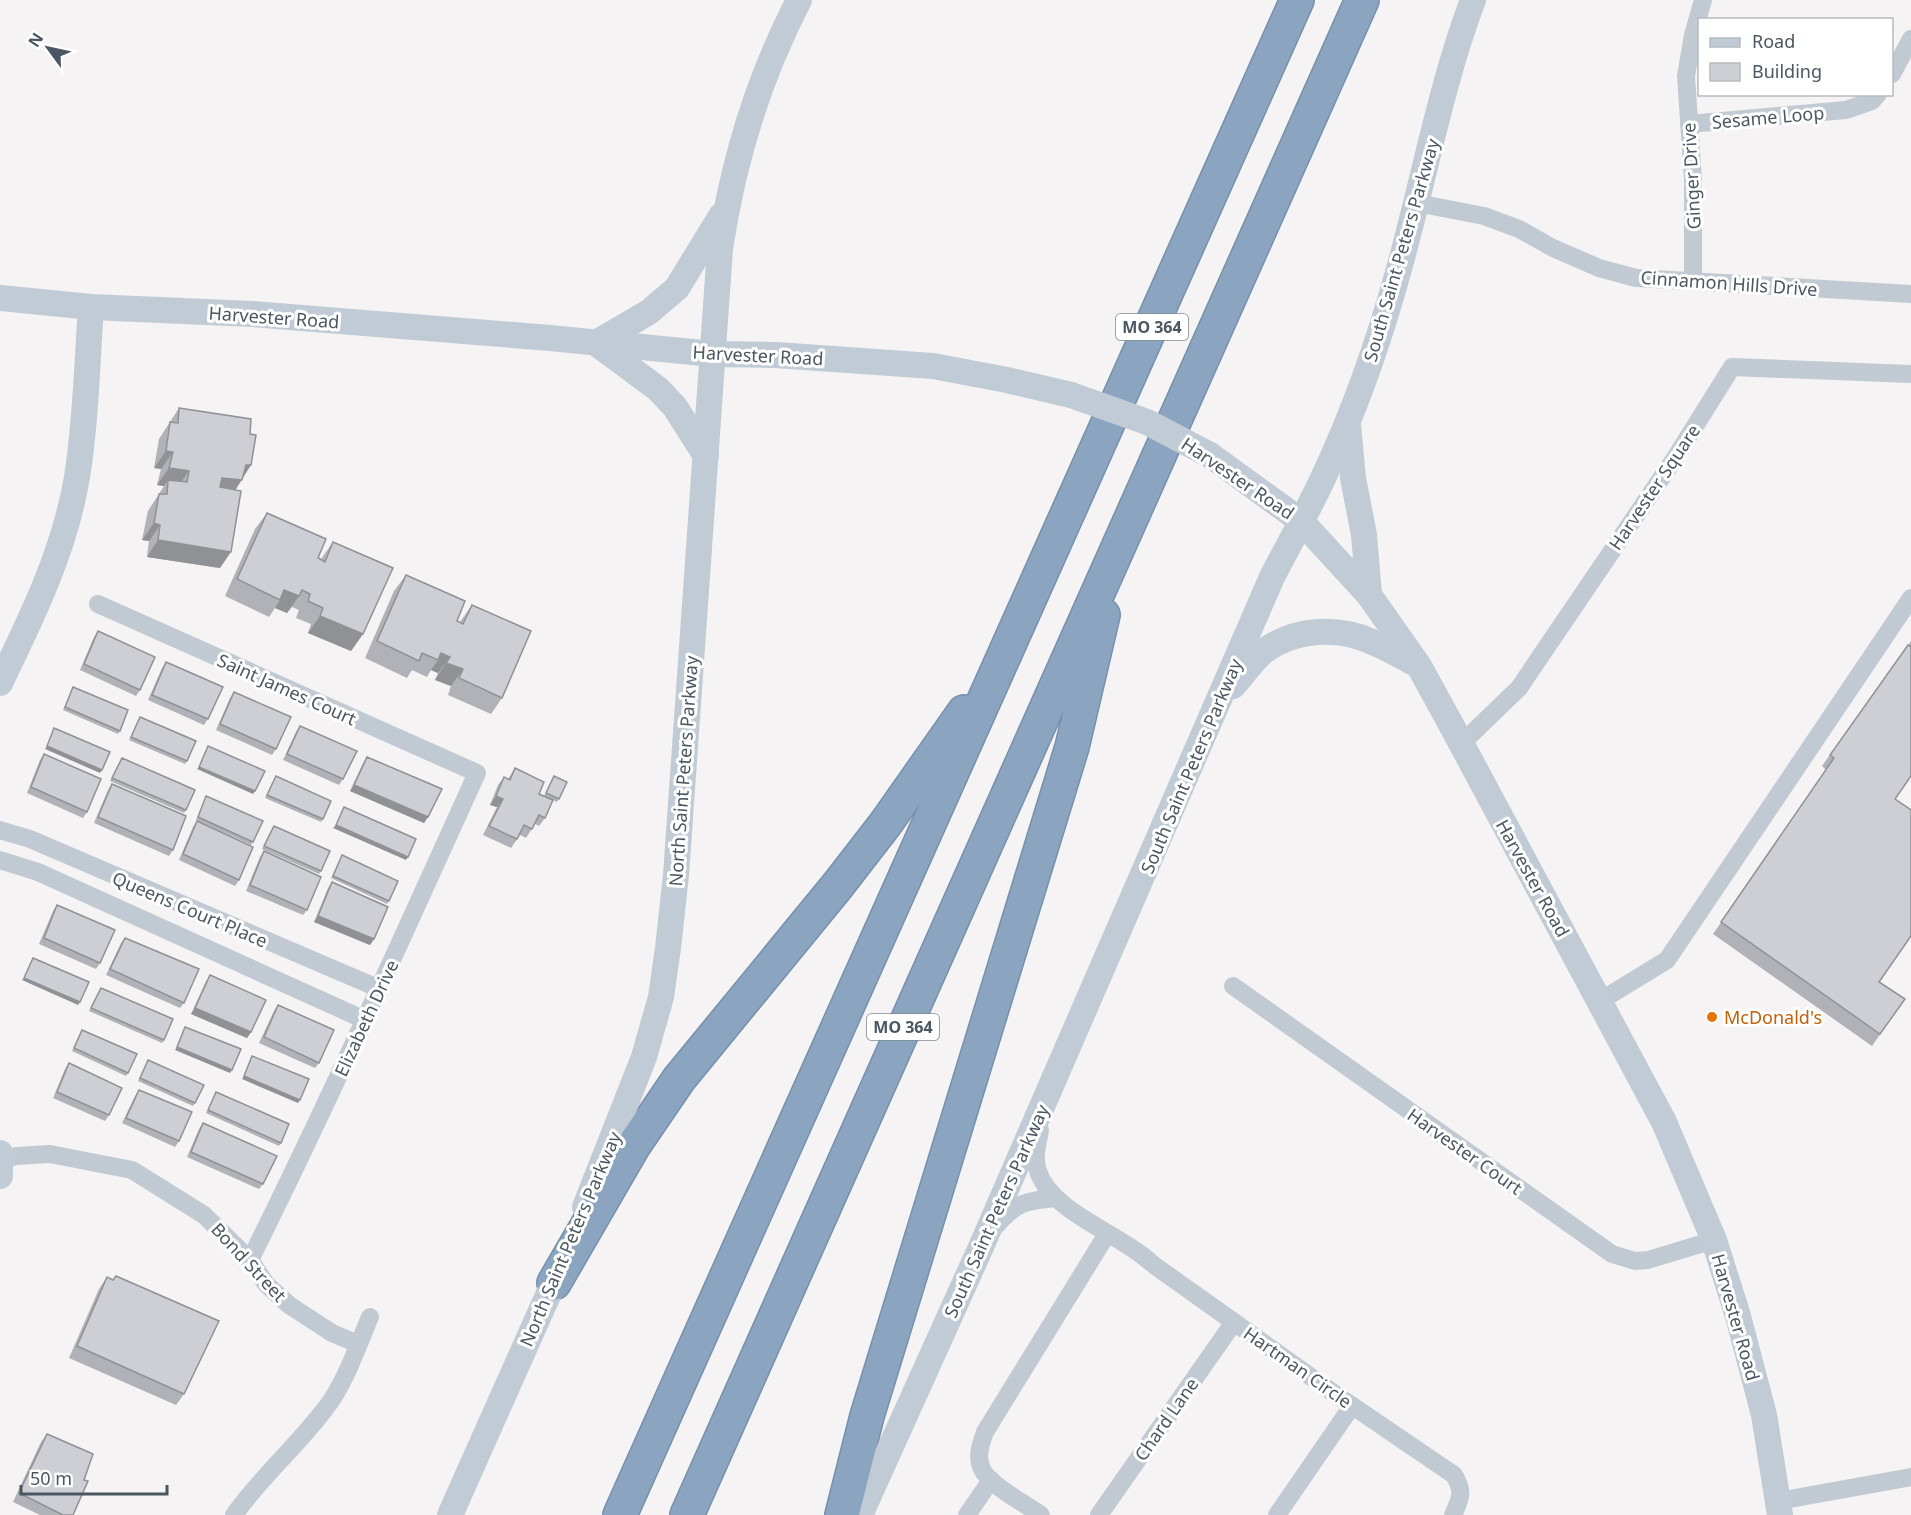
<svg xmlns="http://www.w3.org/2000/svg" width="1911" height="1515" viewBox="0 0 1911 1515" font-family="'Noto Sans',sans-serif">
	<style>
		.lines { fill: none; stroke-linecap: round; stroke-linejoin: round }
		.highway-casing { stroke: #7690ad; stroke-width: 36 }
		.street { stroke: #c1cad2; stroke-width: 18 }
		.secondary { stroke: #c1cbd6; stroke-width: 26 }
		.highway { stroke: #8ba5c1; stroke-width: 33 }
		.secondary-bridge { stroke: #c1cbd6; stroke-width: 26 }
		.wall { fill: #b0b2b7 }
		.shaded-wall { fill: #909195 }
		.building { fill: #cdcfd5; stroke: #909195; stroke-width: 1.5 }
		.food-dot { fill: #e8710a; stroke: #fff; stroke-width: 2 }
		.labels { text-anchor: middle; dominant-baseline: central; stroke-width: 6; stroke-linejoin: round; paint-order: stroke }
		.shield { fill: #fff; stroke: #808990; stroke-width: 1.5 }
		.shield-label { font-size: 16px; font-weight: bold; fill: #4a5661 }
		.street-label { font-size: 18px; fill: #4a5661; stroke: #fff }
		.food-label { font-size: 18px; fill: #c56008; stroke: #fff; text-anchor: start }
	</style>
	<rect width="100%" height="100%" fill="#f5f3f3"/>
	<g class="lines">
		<defs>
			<g id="highway">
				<path d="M554,1283L634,1145L679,1079L838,885L886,823L964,712"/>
				<path d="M620,1515L1297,0"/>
				<path d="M687,1515L1362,0"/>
				<path d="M842,1515L867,1416L1072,747L1103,615"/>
			</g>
		</defs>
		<use href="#highway" class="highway-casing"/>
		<g class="street">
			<path d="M1892,74L1911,39"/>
			<path d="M1689,124L1846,110L1872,101L1878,94"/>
			<path d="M1417,203L1484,216L1519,229L1553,248L1599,268L1636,278L1911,294"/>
			<path d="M1693,281V180L1686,76L1693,35L1703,0"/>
			<path d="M98,604L477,773C403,936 330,1099 250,1260"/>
			<path d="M1461,744L1519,688L1675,458L1732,367L1911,374"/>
			<path d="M0,830L30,839L380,989"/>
			<path d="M0,860L38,872L365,1020"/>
			<path d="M1233,986L1612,1254L1635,1261L1648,1260L1714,1240"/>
			<path d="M1600,1001L1667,960L1911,598"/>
			<path d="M1040,1130C1038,1143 1033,1157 1038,1171C1050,1208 1106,1229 1136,1251C1144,1256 1151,1263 1158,1268L1335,1394L1454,1475C1464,1491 1461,1498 1453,1515"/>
			<path d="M0,1161L16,1156L50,1154L132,1170L204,1215L250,1260L266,1284L289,1305L332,1333L358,1344"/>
			<path d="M995,1227C1016,1202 1025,1201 1056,1198"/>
			<path d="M1779,1501L1911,1477"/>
			<path d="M234,1515C261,1477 297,1446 325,1409C345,1384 357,1347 370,1317"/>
			<path d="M967,1515L991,1480"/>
			<path d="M1041,1515C1026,1504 989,1485 982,1469C976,1457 981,1443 985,1432L1107,1234"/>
			<path d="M1099,1515L1234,1322"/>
			<path d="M1277,1515L1352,1406"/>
		</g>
		<g class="secondary">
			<path d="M0,298L91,307L252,314L550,338L713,354L776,355L933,366L1007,380L1071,395"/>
			<path d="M596,343L649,312L677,288L721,216"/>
			<path d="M596,343L658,389L675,407L706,456"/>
			<path d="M1348,425L1353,478L1364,535L1369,595"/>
			<path d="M1210,455L1301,521L1369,595L1419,666L1454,730L1664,1122L1714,1240L1738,1316L1764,1415L1780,1515"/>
			<path d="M0,683C32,617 65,550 77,477C86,421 87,363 91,307"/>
			<path d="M1233,686C1243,675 1253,660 1264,651C1294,629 1337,626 1370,641C1386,647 1401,656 1416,664"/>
			<path d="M0,1153V1176"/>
			<path d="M585,1207L644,1057L661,997L668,948L676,875L720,249C733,161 758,79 799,0"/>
			<path d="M450,1515L561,1266"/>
			<path d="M860,1515L981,1247L1272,577C1289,544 1308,511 1324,476C1354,412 1378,344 1397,276C1423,185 1440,87 1473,0"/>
		</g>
		<use href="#highway" class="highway"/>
		<path class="secondary-bridge" d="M1071,395L1147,422L1210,455"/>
	</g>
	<g class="wall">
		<path d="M179,408L243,477L235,490L220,568L147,557L149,541L142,540L148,511L164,486L157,485L161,469L154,468L159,439Z"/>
		<path d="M267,513L321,559L333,542L363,634L351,651L308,633L311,624L296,618L299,610L292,607L287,613L275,608L269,617L225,596L255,529Z"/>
		<path d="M406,575L457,621L460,622L472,605L502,698L491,714L448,695L451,686L435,680L438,673L431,670L427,677L412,670L407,678L365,658L394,591Z"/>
		<path d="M98,631L140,690L136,696L80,670L94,637Z"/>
		<path d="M1911,641V776L1895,799L1879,982L1905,999L1872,1046L1713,934L1826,770L1822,766Z"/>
		<path d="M166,662L208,719L204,725L148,700L162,668Z"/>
		<path d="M73,687L120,731L118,734L63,710Z"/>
		<path d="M234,692L276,749L272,755L216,730L230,698Z"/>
		<path d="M140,717L187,761L185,764L129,740Z"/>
		<path d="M300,726L343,779L339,785L283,760L296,732Z"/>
		<path d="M44,754L87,812L83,818L27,793L40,760Z"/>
		<path d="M367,757L428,817L424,823L350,791L363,763Z"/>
		<path d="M122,758L186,810L184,813L110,781Z"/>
		<path d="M515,768L539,794L544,796L554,776L559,799L557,802L553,800L545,818L539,826L535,824L526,838L520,835L511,848L483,835L497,807L490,805L498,785L504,777L508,779Z"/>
		<path d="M276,776L323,819L321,822L265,798Z"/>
		<path d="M112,784L173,850L169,856L94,823L108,790Z"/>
		<path d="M206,796L253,842L251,845L196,820Z"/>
		<path d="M197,821L239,880L235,886L179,860L193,827Z"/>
		<path d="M274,826L321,871L319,874L262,849Z"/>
		<path d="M264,851L307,910L303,915L246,891L260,857Z"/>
		<path d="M342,855L389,901L387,904L331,878Z"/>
		<path d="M332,882L374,939L370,945L314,922L328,888Z"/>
		<path d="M57,905L100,963L96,969L39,944L53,911Z"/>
		<path d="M125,938L184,1003L180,1008L106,975L121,943Z"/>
		<path d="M210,975L251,1032L247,1038L191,1014L206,981Z"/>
		<path d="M101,988L164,1040L162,1043L89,1011Z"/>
		<path d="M278,1005L319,1063L315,1068L259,1043L274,1011Z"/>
		<path d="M82,1030L128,1073L126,1076L72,1051Z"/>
		<path d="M148,1060L195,1103L193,1106L138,1081Z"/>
		<path d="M69,1063L109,1115L105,1121L53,1098L65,1069Z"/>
		<path d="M139,1090L179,1141L175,1147L122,1123L135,1096Z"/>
		<path d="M216,1092L281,1143L279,1146L206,1113Z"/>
		<path d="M203,1123L263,1184L259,1189L187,1157L199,1129Z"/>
		<path d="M116,1276L184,1394L176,1405L69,1358L99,1289L107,1277L113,1280Z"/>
		<path d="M47,1434L84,1480L73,1515H40L13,1502L41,1442Z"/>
	</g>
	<g class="shaded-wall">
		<path d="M166,451L173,452L161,469L154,468Z"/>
		<path d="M246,465H251L231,497L211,494L222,478Z"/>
		<path d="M169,468L189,471L177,488L168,480L164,486L157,485Z"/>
		<path d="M154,523L160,525L149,541L142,540Z"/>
		<path d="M158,540L231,552L220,568L147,557Z"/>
		<path d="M284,590L299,596L287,613L275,608L280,600Z"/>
		<path d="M320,616L363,634L351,651L308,633Z"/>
		<path d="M441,653L450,657L438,673L431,670L438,660Z"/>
		<path d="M446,663L463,669L451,686L435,680Z"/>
		<path d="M47,746L102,770L100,773L45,749Z"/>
		<path d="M199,767L255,791L253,794L197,769Z"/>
		<path d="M354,785L428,817L424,823L350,791Z"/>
		<path d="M496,796L503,799L497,807L490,805Z"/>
		<path d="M336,825L408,857L406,860L333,828Z"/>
		<path d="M318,916L374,939L370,945L314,922Z"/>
		<path d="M24,978L80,1002L78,1005L22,980Z"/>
		<path d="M195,1008L251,1032L247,1038L191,1014Z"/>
		<path d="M177,1047L232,1070L230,1073L175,1050Z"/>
		<path d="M244,1076L300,1100L298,1103L242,1079Z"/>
	</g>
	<g class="building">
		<path d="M179,408L251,419L250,434L256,435L251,465H246L242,480L222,478L220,487L241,491L231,552L158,540L160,525L154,523L159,494H167L168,480L187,482L189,471L169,468L173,452L166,451L170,422L178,423Z"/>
		<path d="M267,513L326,539L318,558L325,562L333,542L393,568L363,634L320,616L323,608L308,601L310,594L302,590L299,596L284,590L280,600L237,579Z"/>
		<path d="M406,575L465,601L457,621L463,624L472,605L531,631L502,698L459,678L463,669L446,663L450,657L441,653L438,660L422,653L419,661L377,641Z"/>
		<path d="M98,631L155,657L140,690L84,664Z"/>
		<path d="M1908,645L1911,647V776L1895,799L1911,810V936L1879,982L1905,999L1880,1034L1721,922L1834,758L1830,755Z"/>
		<path d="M166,662L223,687L208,719L152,695Z"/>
		<path d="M73,687L128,710L120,731L65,707Z"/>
		<path d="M234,692L291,717L276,749L220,724Z"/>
		<path d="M140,717L196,741L187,761L131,737Z"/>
		<path d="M300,726L357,751L343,779L287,754Z"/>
		<path d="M54,728L110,752L102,770L47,746Z"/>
		<path d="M208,746L265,771L255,791L199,767Z"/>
		<path d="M44,754L101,779L87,812L31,787Z"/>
		<path d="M367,757L442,789L428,817L354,785Z"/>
		<path d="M122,758L195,790L186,810L112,778Z"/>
		<path d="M515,768L544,782L539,794L553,800L545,818L539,815L532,829L524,825L517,839L489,826L503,799L496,796L504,777L510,780Z"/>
		<path d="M276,776L331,801L323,819L267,795Z"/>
		<path d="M554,776L567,782L559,799L546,793Z"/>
		<path d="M112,784L186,816L173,850L98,817Z"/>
		<path d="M206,796L263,821L253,842L198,817Z"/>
		<path d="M344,807L416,839L408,857L336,825Z"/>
		<path d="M197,821L253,847L239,880L183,854Z"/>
		<path d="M274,826L330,851L321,871L264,846Z"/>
		<path d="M264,851L321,877L307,910L250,885Z"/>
		<path d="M342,855L398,881L389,901L333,876Z"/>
		<path d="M332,882L388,907L374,939L318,916Z"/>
		<path d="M57,905L115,930L100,963L44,938Z"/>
		<path d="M125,938L199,969L184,1003L110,969Z"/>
		<path d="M33,958L89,982L80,1002L24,978Z"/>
		<path d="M210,975L266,1000L251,1032L195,1008Z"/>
		<path d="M101,988L173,1019L164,1040L91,1008Z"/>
		<path d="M278,1005L334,1030L319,1063L264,1037Z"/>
		<path d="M185,1027L241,1049L232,1070L177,1047Z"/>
		<path d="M82,1030L137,1054L128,1073L74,1048Z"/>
		<path d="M252,1056L309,1079L300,1100L244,1076Z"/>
		<path d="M148,1060L204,1085L195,1103L140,1078Z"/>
		<path d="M69,1063L122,1088L109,1115L57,1092Z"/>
		<path d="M139,1090L192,1112L179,1141L126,1118Z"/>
		<path d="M216,1092L289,1124L281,1143L208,1110Z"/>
		<path d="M203,1123L277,1156L263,1184L191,1152Z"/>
		<path d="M116,1276L219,1321L184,1394L77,1346L107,1277L113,1280Z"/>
		<path d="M47,1434L93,1454L84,1480L88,1481L73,1515H63L19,1493Z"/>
	</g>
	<circle class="food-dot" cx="1712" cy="1017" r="6"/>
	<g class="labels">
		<g class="shield">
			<rect x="1116" y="314" width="72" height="26" rx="4.5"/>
			<rect x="867" y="1014" width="72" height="26" rx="4.5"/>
		</g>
		<g class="shield-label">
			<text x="1152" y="327">MO 364</text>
			<text x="903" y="1027">MO 364</text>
		</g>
		<g class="street-label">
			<text transform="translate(1768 117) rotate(-5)">Sesame Loop</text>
			<text transform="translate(1691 176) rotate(-93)">Ginger Drive</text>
			<text transform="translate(1401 250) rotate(-74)">South Saint Peters Parkway</text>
			<text transform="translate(1729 283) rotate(4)">Cinnamon Hills Drive</text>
			<text transform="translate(274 317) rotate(4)">Harvester Road</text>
			<text transform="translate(758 355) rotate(3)">Harvester Road</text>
			<text transform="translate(1238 478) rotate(34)">Harvester Road</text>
			<text transform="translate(1654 487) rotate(-56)">Harvester Square</text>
			<text transform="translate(287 689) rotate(24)">Saint James Court</text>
			<text transform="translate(1191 766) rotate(-67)">South Saint Peters Parkway</text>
			<text transform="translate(683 771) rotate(-86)">North Saint Peters Parkway</text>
			<text transform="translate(1533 878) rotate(61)">Harvester Road</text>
			<text transform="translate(190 909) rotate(23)">Queens Court Place</text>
			<text transform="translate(366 1018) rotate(-65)">Elizabeth Drive</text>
			<text transform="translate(1465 1151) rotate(35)">Harvester Court</text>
			<text transform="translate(996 1211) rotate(-66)">South Saint Peters Parkway</text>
			<text transform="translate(570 1239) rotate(-67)">North Saint Peters Parkway</text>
			<text transform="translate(249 1262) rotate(47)">Bond Street</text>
			<text transform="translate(1736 1317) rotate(74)">Harvester Road</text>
			<text transform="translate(1298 1367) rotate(35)">Hartman Circle</text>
			<text transform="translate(1166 1419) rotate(-55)">Chard Lane</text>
		</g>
		<g class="food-label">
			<text x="1724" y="1017">McDonald's</text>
		</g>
	</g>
	<rect x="1698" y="18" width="195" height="78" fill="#ffffff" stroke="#b7bbc0" stroke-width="1.5"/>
	<rect x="1710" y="38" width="30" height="9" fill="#c1cbd6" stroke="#b7bbc0" stroke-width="1.5"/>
	<text x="1752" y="48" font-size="18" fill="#4a5661">Road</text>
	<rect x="1710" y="63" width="30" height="18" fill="#cdcfd5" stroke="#b7bbc0" stroke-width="1.5"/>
	<text x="1752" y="78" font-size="18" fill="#4a5661">Building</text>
	<g transform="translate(48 48) rotate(303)" stroke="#ffffff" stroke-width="4.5" paint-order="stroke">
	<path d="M0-4.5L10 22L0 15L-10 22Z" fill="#4a5661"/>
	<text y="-9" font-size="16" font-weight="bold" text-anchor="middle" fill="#4a5661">N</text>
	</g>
	<path d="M21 1485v9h146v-9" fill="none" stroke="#4a5661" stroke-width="3"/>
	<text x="30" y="1485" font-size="18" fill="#4a5661" stroke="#ffffff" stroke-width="4.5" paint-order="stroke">50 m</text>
</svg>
